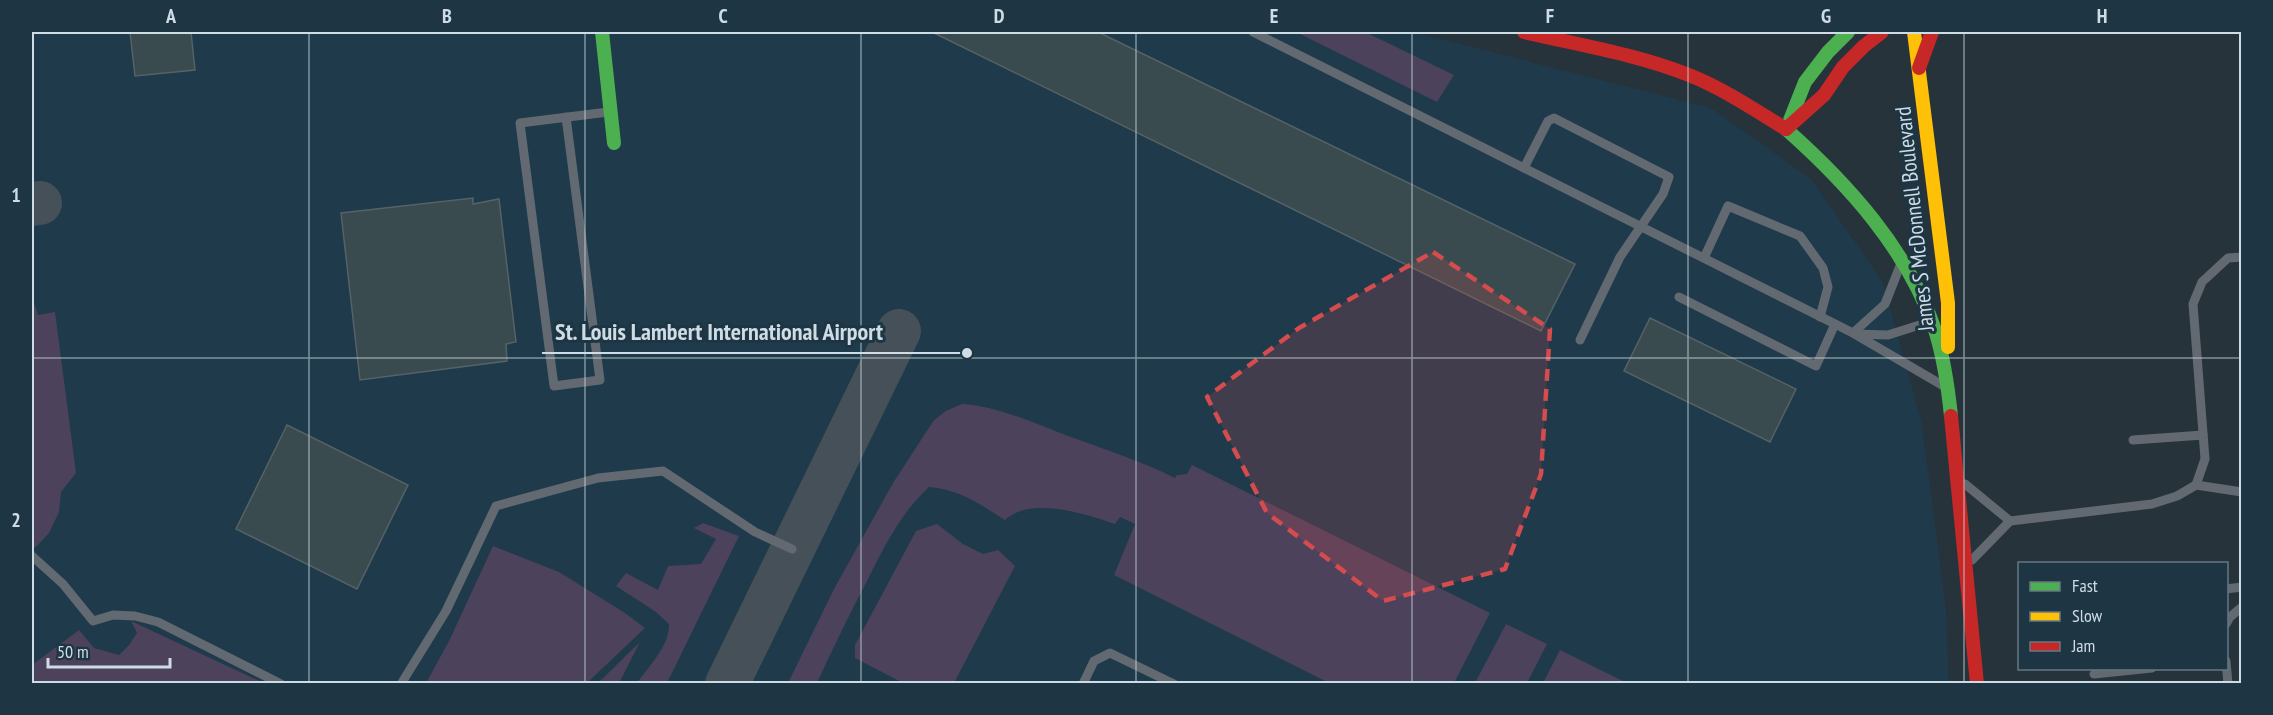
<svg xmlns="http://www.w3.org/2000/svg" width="2273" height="715" viewBox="0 0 2273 715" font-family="'PT Sans Narrow',sans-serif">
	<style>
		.built { fill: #1e3a4b }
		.green { fill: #4c425c }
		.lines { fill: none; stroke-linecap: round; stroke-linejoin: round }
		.taxiway { stroke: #465058; stroke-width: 44 }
		.building { fill: #3a4b50; stroke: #556266; stroke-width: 1.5 }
		.lane { stroke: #636971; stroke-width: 9 }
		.fast { stroke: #4caf50; stroke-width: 14 }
		.slow { stroke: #ffc107; stroke-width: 14 }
		.jam { stroke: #c62828; stroke-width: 14 }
		.marked { fill: #d44c4e; fill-opacity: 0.2; stroke: #d44c4e; stroke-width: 4.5; stroke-dasharray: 12 8; stroke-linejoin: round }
		.grid { fill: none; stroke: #cedce5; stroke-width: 1.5; stroke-opacity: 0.55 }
		.labels { text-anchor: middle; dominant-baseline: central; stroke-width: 6; stroke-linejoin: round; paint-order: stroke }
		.street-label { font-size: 22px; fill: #cedce5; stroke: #1e3543 }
		.leader { fill: none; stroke: #cedce5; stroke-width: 2 }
		.callout-dot { fill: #cedce5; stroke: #1e3543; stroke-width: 2 }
		.callout-label { font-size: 24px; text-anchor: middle; font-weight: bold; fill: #cedce5; stroke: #1e3543; stroke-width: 6; stroke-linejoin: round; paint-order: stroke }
		.neatline { fill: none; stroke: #cedce5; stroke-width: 2 }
		.grid-label { font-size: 20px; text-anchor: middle; font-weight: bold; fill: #cedce5 }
	</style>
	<rect width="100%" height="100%" fill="#26333b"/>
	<path class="built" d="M32,32H1414L1711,108L1811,179L1883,282L1922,424L1946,609L1949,683H32Z"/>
	<g class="green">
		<path d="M1296,32H1365L1454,75L1437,102Z"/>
		<path d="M32,297L38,315L55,312L76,473L61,492L59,512L49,533L36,547H32Z"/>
		<path d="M962,404C997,406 1034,423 1068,436C1104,449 1141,461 1175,478L1177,475L1187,474L1192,465L1490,613L1454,683H1329L1114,575L1135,524L1120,517L1115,524C1085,514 1031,496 1005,520C981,505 959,489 929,487C901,513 885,545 868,579C850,613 833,648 817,683H788L834,589L893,483L934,420L946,411Z"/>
		<path d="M703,523L739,536L667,683H637C649,666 670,645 669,624L656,612L616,586L626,573L658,590L668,566L701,564L716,539L694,528Z"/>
		<path d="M937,524L963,544L983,554L998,550L1015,566L954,683H903L855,658V645L916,531Z"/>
		<path d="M493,546L559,572L625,613L645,628L587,683H426L449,641Z"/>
		<path d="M131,621L255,679L265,683H32V665L79,630L94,648L119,655L129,645L137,633Z"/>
		<path d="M1506,624L1547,644L1527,683L1516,682L1475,683Z"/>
		<path d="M640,642L619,683H598Z"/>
		<path d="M1560,650L1627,683H1543Z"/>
	</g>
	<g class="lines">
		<g class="taxiway">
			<path d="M32,204L40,203"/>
			<path d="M727,684L899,331"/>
		</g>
	</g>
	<g class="building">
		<path d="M130,32H191L195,70L135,76Z"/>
		<path d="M932,32H1098L1575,264L1541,331Z"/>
		<path d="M473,198V204L499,199L516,342L506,344L507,361L360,380L341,213Z"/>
		<path d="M1650,318L1796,389L1770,442L1624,371Z"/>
		<path d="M287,425L408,485L357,589L236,529Z"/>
	</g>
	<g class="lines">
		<g class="lane">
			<path d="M1253,32L1853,333L1942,385"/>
			<path d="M566,117L600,380L554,386L520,123L608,112"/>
			<path d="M1524,168L1548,121L1554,118L1669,177L1663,194L1620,257L1580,340"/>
			<path d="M1704,258L1728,206L1800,236L1823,268L1828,287L1820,317"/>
			<path d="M1679,297L1816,366L1835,324"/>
			<path d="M1853,333L1885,304L1900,266"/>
			<path d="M1855,334L1888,335L1929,322"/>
			<path d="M2133,440L2203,435"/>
			<path d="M1965,484L2010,521L1972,560"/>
			<path d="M2196,485L2205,459L2193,304L2202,282L2228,258L2242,257"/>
			<path d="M2010,521L2152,504L2177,496L2196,485L2242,492"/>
			<path d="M32,556L63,584L93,621L113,615L135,616L158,622L281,684"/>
			<path d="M2226,589L2242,587"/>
			<path d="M2226,624L2230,617L2242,607"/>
			<path d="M2226,661L2228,684"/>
			<path d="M2094,674L2152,668"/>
			<path d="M401,684L446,611L496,506L598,478L663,471L755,532L792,549"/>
			<path d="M1083,684L1094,661L1110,653L1174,684"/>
		</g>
		<g class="fast">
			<path d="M602,32L614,143"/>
			<path d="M1790,120L1805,82L1828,52L1848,32"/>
			<path d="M1786,129C1848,184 1908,250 1935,330C1944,358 1948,387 1951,416"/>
		</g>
		<path class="slow" d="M1914,32L1948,303V347"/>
		<g class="jam">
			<path d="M1524,32C1579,45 1636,54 1689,75C1724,89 1755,110 1786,129"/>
			<path d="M1919,68L1932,32"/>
			<path d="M1786,129L1824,95L1843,67L1864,46L1882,32"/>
			<path d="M1951,416L1977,684"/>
		</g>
	</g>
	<path class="marked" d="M1433,252L1550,329L1541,474L1505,569L1383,601L1267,513L1207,397L1299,328Z"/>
	<path class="grid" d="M309,32V684M585,32V684M861,32V684M1136,32V684M1412,32V684M1688,32V684M1964,32V684M32,358H2242"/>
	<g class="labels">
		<g class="street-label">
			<text transform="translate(1914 219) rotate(-96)">James S McDonnell Boulevard</text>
		</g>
	</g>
	<path class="leader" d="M967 353L896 353H542"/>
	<circle class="callout-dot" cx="967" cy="353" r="6"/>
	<g class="callout-label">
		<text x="719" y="340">St. Louis Lambert International Airport</text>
	</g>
	<rect width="2273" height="715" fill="none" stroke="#1e3543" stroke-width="66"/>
	<rect x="2018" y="562" width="210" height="108" fill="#1e3543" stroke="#647884" stroke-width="1.5"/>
	<rect x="2030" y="582" width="30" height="9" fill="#4caf50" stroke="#647884" stroke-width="1.5"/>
	<text x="2072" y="592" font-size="18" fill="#cedce5">Fast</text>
	<rect x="2030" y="612" width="30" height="9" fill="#ffc107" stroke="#647884" stroke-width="1.5"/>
	<text x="2072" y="622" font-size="18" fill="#cedce5">Slow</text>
	<rect x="2030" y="642" width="30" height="9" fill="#c62828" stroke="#647884" stroke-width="1.5"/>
	<text x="2072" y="652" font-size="18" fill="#cedce5">Jam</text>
	<path d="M48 658v9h122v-9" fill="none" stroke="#cedce5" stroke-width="3"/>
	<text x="57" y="658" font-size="18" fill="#cedce5" stroke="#1e3543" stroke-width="4.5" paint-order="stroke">50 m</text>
	<rect x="33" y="33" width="2207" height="649" class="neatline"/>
	<g class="grid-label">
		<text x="171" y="23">A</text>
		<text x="447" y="23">B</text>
		<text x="723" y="23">C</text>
		<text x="999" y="23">D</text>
		<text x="1274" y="23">E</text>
		<text x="1550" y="23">F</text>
		<text x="1826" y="23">G</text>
		<text x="2102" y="23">H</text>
		<text x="16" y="202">1</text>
		<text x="16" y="527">2</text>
	</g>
</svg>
